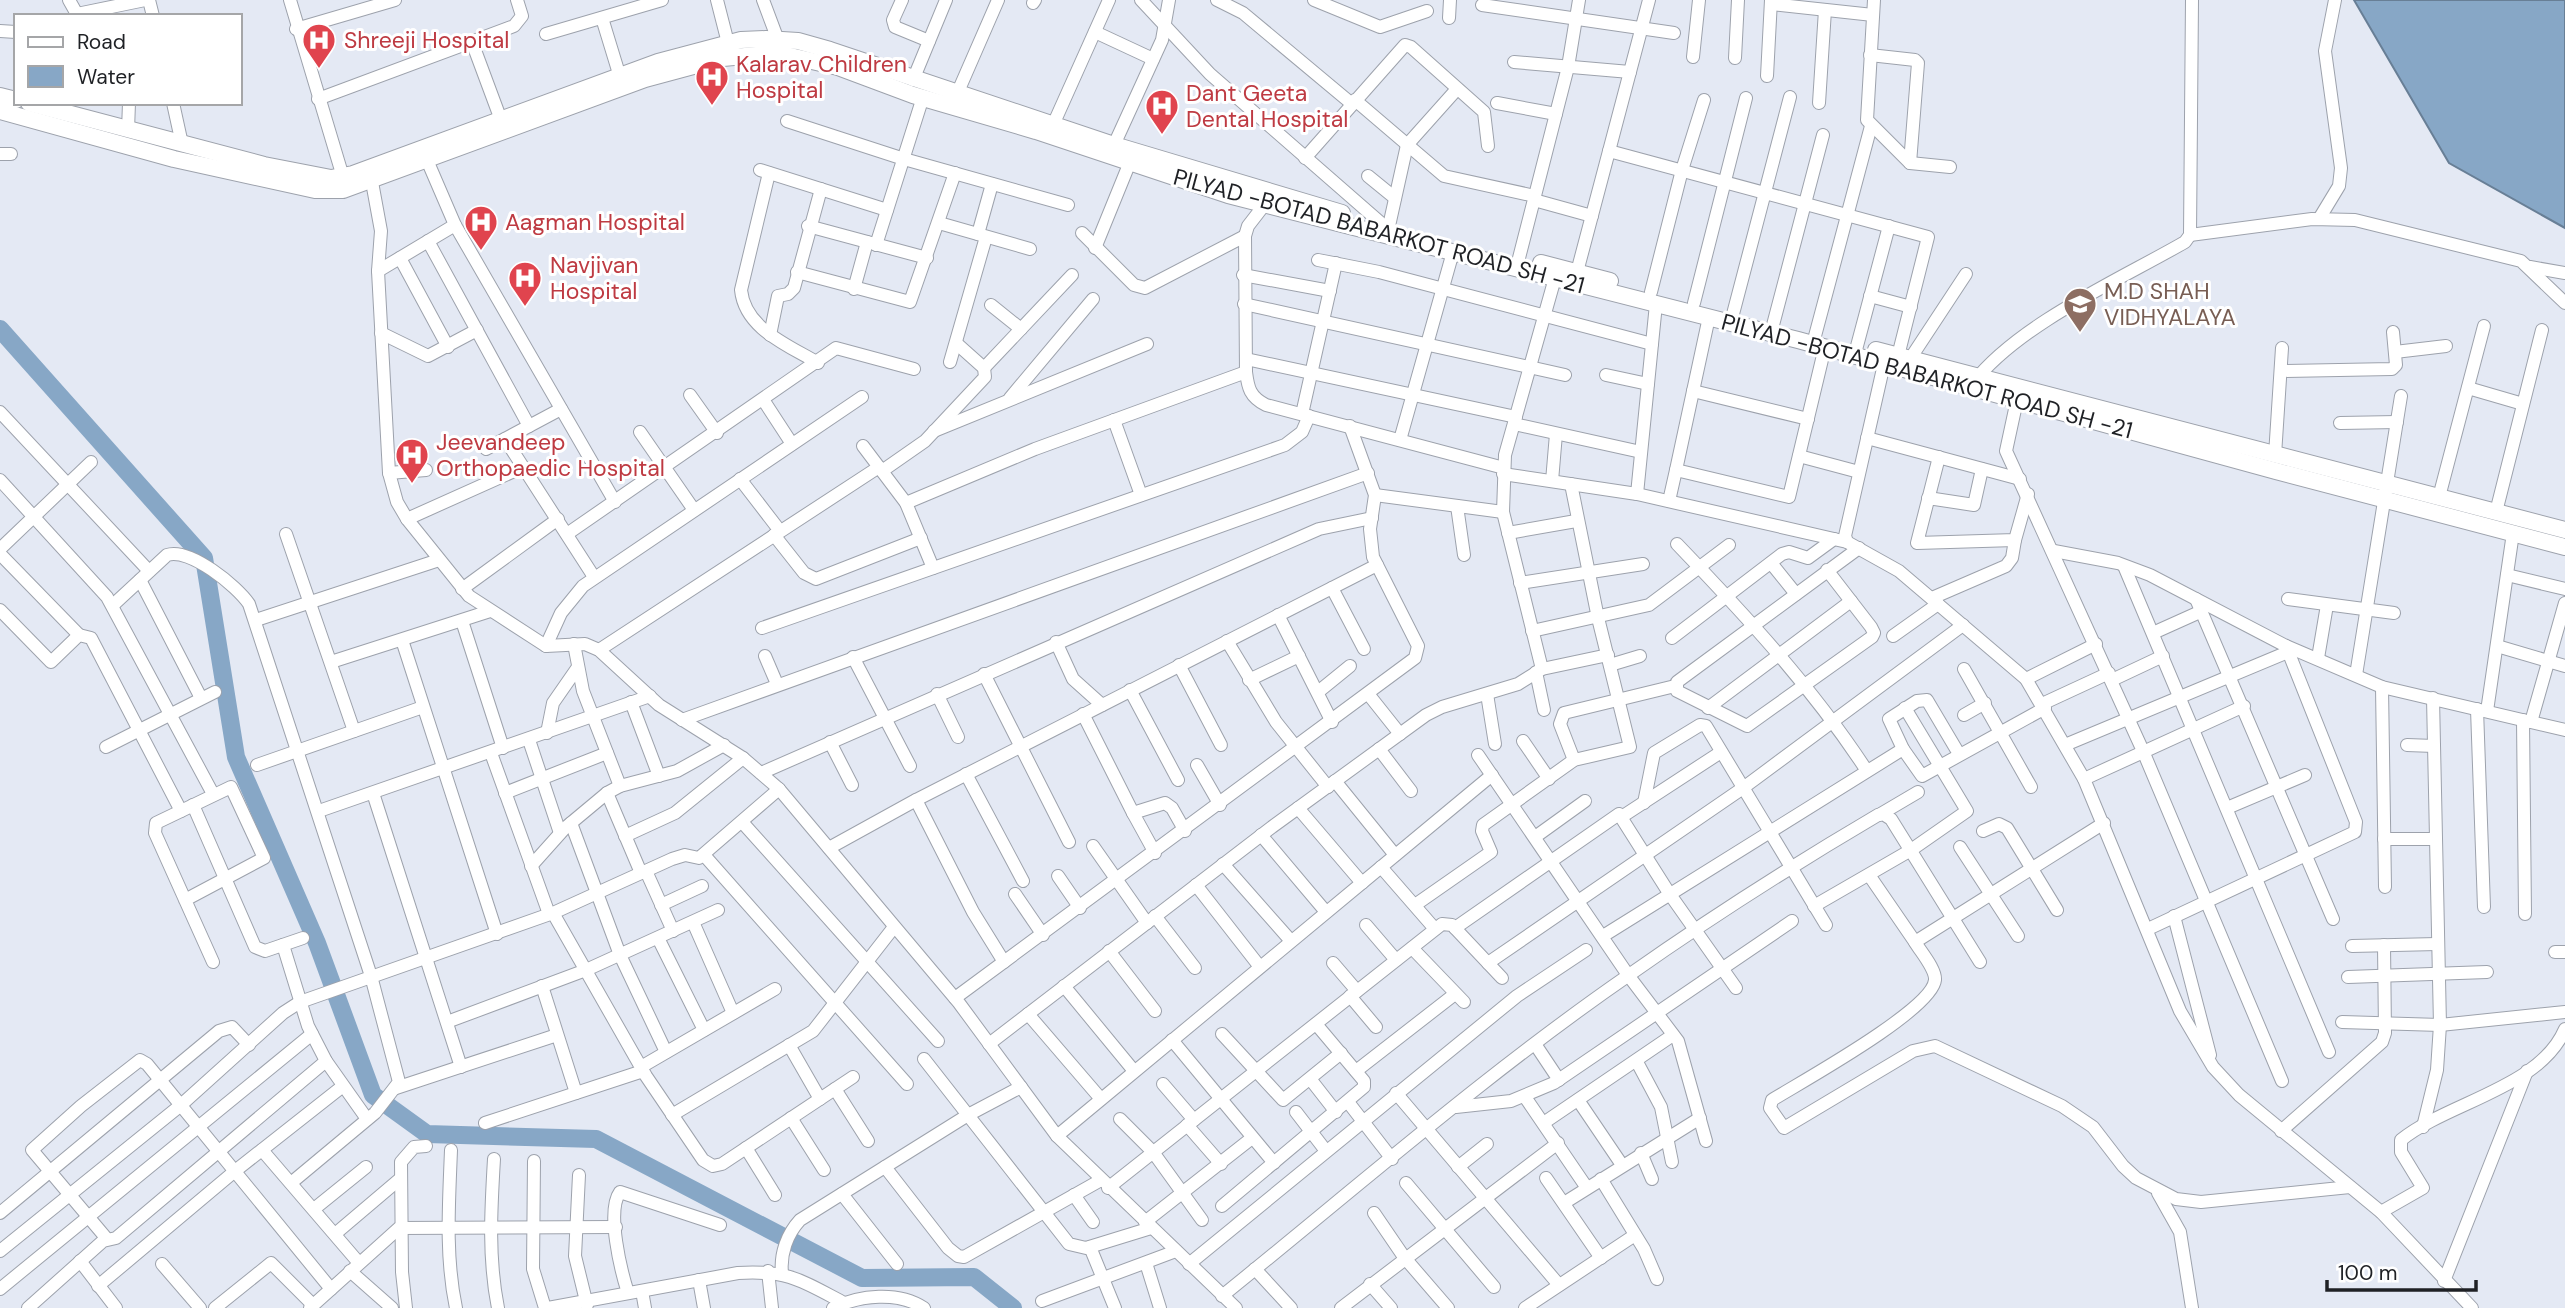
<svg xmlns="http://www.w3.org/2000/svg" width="2565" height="1308" viewBox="0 0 2565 1308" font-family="'DM Sans',sans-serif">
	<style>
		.water { fill: #87a7c6; stroke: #687f96; stroke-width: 2 }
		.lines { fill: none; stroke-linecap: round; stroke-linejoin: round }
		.river { stroke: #87a7c6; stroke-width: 18 }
		.minor-casing { stroke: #9da2ac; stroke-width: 14 }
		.major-casing { stroke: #9da2ac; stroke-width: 18 }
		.minor { stroke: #fff; stroke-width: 12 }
		.major { stroke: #fff; stroke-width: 16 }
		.labels { text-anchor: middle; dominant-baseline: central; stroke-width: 6; stroke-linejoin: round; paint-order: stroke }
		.health-label { font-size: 23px; fill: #be3a42; stroke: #fff; text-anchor: start }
		.street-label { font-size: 23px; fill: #1f2125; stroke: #fff }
		.education-label { font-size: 23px; fill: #785e54; stroke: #fff; text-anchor: start }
	</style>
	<rect width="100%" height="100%" fill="#e4e9f4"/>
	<path class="water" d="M2354,0H2565V228L2449,163Z"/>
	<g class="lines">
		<path class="river" d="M0,329L204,558L236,757L317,943L373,1095L427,1134L596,1139L862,1278L974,1277L1013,1308"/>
		<defs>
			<g id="minor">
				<path d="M69,0L78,16"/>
				<path d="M149,0L153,16"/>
				<path d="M290,0L343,177"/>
				<path d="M717,0L728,43"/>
				<path d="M763,0L778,40"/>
				<path d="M902,0L893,20L895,27L929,41"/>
				<path d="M1141,0L1210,74L1382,224"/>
				<path d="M1217,0L1243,13L1352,104"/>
				<path d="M1314,0L1380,27L1427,11"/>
				<path d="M1874,0L1867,120L1910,163L1950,167"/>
				<path d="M1033,3L1035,0"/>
				<path d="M1771,4L1873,15"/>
				<path d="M1482,5L1674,33"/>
				<path d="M77,14L145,0"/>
				<path d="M602,18L620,77"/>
				<path d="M1449,18L1450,0"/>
				<path d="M296,29L395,0"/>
				<path d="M0,31L16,32"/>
				<path d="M1095,32L1153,59"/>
				<path d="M546,34L662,0"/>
				<path d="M472,42L501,120"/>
				<path d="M1870,55L1915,60L1918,63L1910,163"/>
				<path d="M1693,57L1699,0"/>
				<path d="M1735,58L1738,0"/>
				<path d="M1514,62L1630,72"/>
				<path d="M1767,76L1771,0"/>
				<path d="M913,80L946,0"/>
				<path d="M957,94L998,0"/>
				<path d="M318,99L514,26L522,16L517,0"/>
				<path d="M1355,100L1444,176L1535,196"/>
				<path d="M173,103L182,144"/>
				<path d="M1497,103L1556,114"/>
				<path d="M1819,103L1825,10"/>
				<path d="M787,121L904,159L1068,205"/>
				<path d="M1053,125L1109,0"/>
				<path d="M128,130L129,103"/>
				<path d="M1114,145L1162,40L1169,0"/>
				<path d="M1609,151L1928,237L1898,356"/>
				<path d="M424,153L455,225L615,502"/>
				<path d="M0,154H11"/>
				<path d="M1305,158L1405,45L1411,47L1484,112L1488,146"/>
				<path d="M760,170L887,210"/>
				<path d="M769,173L741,290C745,329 788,345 818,363"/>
				<path d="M1368,176L1395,198"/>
				<path d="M372,182L381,231L378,271L389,473L397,502L407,519L469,596L546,646L585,644L599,650L659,705L743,758L779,789L959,1003L1057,1136L1236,1308"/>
				<path d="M1534,200L1592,216"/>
				<path d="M1265,204L1248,226L1245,236L1246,372C1248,388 1250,397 1266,405L1504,468"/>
				<path d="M2319,219L2339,186L2341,168L2325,51L2335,0"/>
				<path d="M939,223L1030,249"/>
				<path d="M808,226L927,258"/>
				<path d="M1389,226L1407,145L1457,89"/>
				<path d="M1082,233L1134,285L1145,288L1245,236"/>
				<path d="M978,234L992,184"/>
				<path d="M2190,235L2312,219L2355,220L2521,261L2565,303"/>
				<path d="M428,241L529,426"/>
				<path d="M876,245L923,97"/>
				<path d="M1095,248L1130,162"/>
				<path d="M400,258L448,347"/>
				<path d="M1519,258L1568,67L1579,0"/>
				<path d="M1318,260L1379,272L1652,344"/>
				<path d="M2530,267L2565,273"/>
				<path d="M378,271L455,225"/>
				<path d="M797,272L910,302L955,173"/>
				<path d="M1577,272L1649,0"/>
				<path d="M1243,275L1330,291"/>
				<path d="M854,289L867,242"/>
				<path d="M1651,292L1682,170L1704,100"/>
				<path d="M1870,296L1911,307"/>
				<path d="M1694,303L1746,98"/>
				<path d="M1244,304L1565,375"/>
				<path d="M991,305L1021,329"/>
				<path d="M1733,314L1790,97"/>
				<path d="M1773,325L1823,135"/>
				<path d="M381,333L428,356L477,330"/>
				<path d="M770,335L778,296L788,294L794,288L821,189"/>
				<path d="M1815,336L1871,126"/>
				<path d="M1857,346L1889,226"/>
				<path d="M2395,352L2446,346"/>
				<path d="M1246,359L1516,417"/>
				<path d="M1910,359L1966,274"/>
				<path d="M950,362L986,237"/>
				<path d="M1884,364L1845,536L1847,542L1899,571L2026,679L2084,779L2180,1011L2213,1067L2239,1095L2381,1212L2472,1308"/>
				<path d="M984,368L1072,275"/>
				<path d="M2281,371L2392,369L2396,365L2393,332"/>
				<path d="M1606,375L1648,384"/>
				<path d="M1973,383C2019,324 2119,280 2185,242L2190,235L2192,0"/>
				<path d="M2468,388L2523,404"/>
				<path d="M1693,391L1808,419"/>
				<path d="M690,395L717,433"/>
				<path d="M1010,398L1093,299"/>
				<path d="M2017,400L2006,451L2143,751L2282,1081"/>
				<path d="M764,401L792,444"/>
				<path d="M0,412L149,571"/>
				<path d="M1302,414L1336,263"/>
				<path d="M1114,420L1141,495"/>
				<path d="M2340,423L2397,422"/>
				<path d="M1514,424L1641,452"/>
				<path d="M934,431L1147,344"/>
				<path d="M640,432L694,510"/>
				<path d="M1867,438L2020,479"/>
				<path d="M505,439L594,577"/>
				<path d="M1400,440L1453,252"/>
				<path d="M863,446L906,503L933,568"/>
				<path d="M486,449L561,409"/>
				<path d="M2275,455L2282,348"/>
				<path d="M1799,456L1859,472"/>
				<path d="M1939,457L1917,543L2015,540L2028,494"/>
				<path d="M1676,470L1709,317"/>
				<path d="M882,471L925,441L985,377L984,368L956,343"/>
				<path d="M389,473L426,470"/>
				<path d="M1503,474L1637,494L1847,542"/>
				<path d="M740,479L780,531"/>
				<path d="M0,480L107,597L213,794"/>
				<path d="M1552,481L1556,434"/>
				<path d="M1637,494L1656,304"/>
				<path d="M1375,495L1503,512"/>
				<path d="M2439,497L2484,326"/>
				<path d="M1928,498L1974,505L1982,469"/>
				<path d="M1669,501L1676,470L1789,497L1825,347"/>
				<path d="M906,503L1035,449L1246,372"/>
				<path d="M1457,506L1464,555"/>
				<path d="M2496,512L2542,330"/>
				<path d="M407,519L523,467"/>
				<path d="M1508,533L1576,521"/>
				<path d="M286,534L354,731"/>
				<path d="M567,534L836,348L914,369"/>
				<path d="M774,535L804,573L816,579L921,538"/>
				<path d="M1677,544C1746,616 1812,687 1867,771"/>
				<path d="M0,549L91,462"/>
				<path d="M2054,551L2118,563L2150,575L2286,646L2382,687L2565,730"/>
				<path d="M0,554L79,635"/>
				<path d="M1771,563L1796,594"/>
				<path d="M2124,566L2329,1052"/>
				<path d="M1827,570L1871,627L1874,633L1872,637L1747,726L1677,691V682L1859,548"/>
				<path d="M2507,575L2565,589"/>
				<path d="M140,580L201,698"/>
				<path d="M1520,583L1643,564"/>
				<path d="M1332,588L1364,649"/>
				<path d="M462,589L558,519"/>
				<path d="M1932,598L2006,566L2012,558L2015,540"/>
				<path d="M2196,599L2333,919"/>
				<path d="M2288,599L2394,613"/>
				<path d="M113,605L167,555C189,547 237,586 249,604L371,976L399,1082L375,1113L291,1183"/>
				<path d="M0,610L51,662L79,635L91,638L181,811"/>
				<path d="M1278,615L1332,722"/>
				<path d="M256,620L439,560"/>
				<path d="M462,621L503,748"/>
				<path d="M762,628L1285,445L1302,432L1309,416"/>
				<path d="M1532,631L1649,605L1729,545"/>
				<path d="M2153,633L2202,611"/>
				<path d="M1893,636L1938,604"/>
				<path d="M1672,638L1782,554L1789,552L1808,558L1834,539"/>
				<path d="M402,640L497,934"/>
				<path d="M1227,641L1276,722L1328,787"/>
				<path d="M1056,642L1073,679L1102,705"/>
				<path d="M574,644L583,691L620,786"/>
				<path d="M546,646L561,613L583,586L862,397"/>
				<path d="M2497,646L2565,666"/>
				<path d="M599,650L879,467"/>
				<path d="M765,656L777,684"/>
				<path d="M853,657L910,766"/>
				<path d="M2318,658L2327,605"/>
				<path d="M331,662L490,611"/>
				<path d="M1179,665L1221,745"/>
				<path d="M1610,665L1640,656"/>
				<path d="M1542,669L1503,512L1505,455L1555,278"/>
				<path d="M1964,669L2031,787"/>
				<path d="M1536,672L1544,710"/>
				<path d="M984,674L1069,842"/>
				<path d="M2356,675L2401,396"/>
				<path d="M2026,679L2096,644"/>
				<path d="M1249,680L1299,656"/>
				<path d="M2112,680L2163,656"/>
				<path d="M2382,687L2385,887"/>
				<path d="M1130,690L1178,780"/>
				<path d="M1318,692L1350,666"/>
				<path d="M937,694L958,737"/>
				<path d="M1487,694L1495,744"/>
				<path d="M1369,695L1400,734"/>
				<path d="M631,702L659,776"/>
				<path d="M2042,704L2109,673"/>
				<path d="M1708,708L1851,601"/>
				<path d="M2477,709L2484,907"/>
				<path d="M2487,711L2513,533"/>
				<path d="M1083,714L1133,813L1165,803L1172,808L1185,831"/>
				<path d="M1964,715L1985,703"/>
				<path d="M682,720L1368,473"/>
				<path d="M2523,720L2525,914"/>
				<path d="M2531,722L2565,603"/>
				<path d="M547,733L553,703L578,667"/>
				<path d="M529,740L560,833"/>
				<path d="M1523,741L1549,779"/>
				<path d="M830,742L852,785"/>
				<path d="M2065,745L2288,652"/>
				<path d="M2407,745L2434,746"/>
				<path d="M106,747L215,692"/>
				<path d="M1379,749L1411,791"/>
				<path d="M491,753L549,914"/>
				<path d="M1959,754L1927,700L1917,701L1889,719L1903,749L1922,776L2045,708"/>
				<path d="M1478,755L1628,975L1678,1041L1706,1141"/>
				<path d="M1574,760L1560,724L1564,713L1675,686"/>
				<path d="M257,765L423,707"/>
				<path d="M1197,765L1220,805"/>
				<path d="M761,773L1319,529L1372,518"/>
				<path d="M966,774L1023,881"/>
				<path d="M2084,779L2244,706"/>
				<path d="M1335,781L1395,855"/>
				<path d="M373,793L461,1067"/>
				<path d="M505,793L607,753"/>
				<path d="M607,793L641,873"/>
				<path d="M916,800L973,912L1004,962"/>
				<path d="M1644,803L1654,753L1700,725L1706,726L1826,925"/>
				<path d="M193,805L255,947L265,951L303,938"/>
				<path d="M1298,808L1362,883"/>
				<path d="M2227,808L2305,775"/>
				<path d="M319,811L650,696"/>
				<path d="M1133,813L1155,853"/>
				<path d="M1879,815L1918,792"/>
				<path d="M1623,816L1721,752"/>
				<path d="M742,822L938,1041"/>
				<path d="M571,823L620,955L666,1052"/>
				<path d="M1983,831L1999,824L2007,828L2057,910"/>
				<path d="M1261,835L1326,912"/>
				<path d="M625,836L675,813L743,758"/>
				<path d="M1535,837L1585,801"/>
				<path d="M2384,839H2435"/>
				<path d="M1093,846L1147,923"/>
				<path d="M1960,847L2018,936"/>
				<path d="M829,848L916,800L1377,565"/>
				<path d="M704,855L907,1084"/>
				<path d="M1223,864L1291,941"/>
				<path d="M531,866L565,828L607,793L620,786L677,771L724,745"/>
				<path d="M1381,867L1435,929"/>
				<path d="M646,871L673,931"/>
				<path d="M1869,875L1915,942L2104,823"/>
				<path d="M1058,876L1080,908"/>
				<path d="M1196,885L1260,967"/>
				<path d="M1015,894L1043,935"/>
				<path d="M185,900L264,858L231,787L156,823L155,833L213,962"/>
				<path d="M661,905L702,886"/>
				<path d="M1415,905L1491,852L1482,831L1483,825L1574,760L1630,747L1598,618L1571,484"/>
				<path d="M1814,906L1911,850L1967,811L1905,708"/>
				<path d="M553,913L646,1076L703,1160L713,1166L722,1164L853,1077"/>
				<path d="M1155,916L1195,968"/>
				<path d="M2174,916L2210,1055"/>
				<path d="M693,922L733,1013"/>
				<path d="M1366,925L1396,960"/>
				<path d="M1455,928L1619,814L1669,893L1736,988"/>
				<path d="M2148,929L2355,832L2356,822L2286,646"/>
				<path d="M1603,936L1903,749"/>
				<path d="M658,938L704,1030"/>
				<path d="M1915,942C1920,951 1936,969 1935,980C1932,1010 1801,1082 1772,1100L1770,1108L1784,1128L1913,1051L1935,1046L2062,1106L2093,1127L2123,1166L2136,1178L2176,1199L2201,1202L2350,1187"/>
				<path d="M283,945L308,1026L326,1061L367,1119"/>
				<path d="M2352,946L2437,944"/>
				<path d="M1412,948L1464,1002"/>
				<path d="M1109,951L1155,1011"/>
				<path d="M2555,952H2565"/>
				<path d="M1333,963L1357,991"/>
				<path d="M1488,963L1743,788L1963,625"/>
				<path d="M2348,977L2487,972"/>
				<path d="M542,986L576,1093"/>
				<path d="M1064,986L1134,1071"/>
				<path d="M1350,996L1376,1027"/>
				<path d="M955,998L1415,658L1418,646L1373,557L1370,529L1375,495L1350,426"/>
				<path d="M1028,1014L1101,1099"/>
				<path d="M447,1022L586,970L718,910"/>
				<path d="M2342,1022L2440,1025L2565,1012"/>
				<path d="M1222,1034L1283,1100L1341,1053"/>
				<path d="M1172,1040L1274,1163"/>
				<path d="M989,1044L1272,827L1426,715L1442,707L1518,684L1542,669L1608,655"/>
				<path d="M1535,1044L1559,1080"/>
				<path d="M789,1045L820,1099"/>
				<path d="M924,1059L1069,1244L1086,1248L1151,1228"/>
				<path d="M1637,1062L1661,1107L1672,1162"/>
				<path d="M641,1067L775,989"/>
				<path d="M1356,1071L1455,994"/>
				<path d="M1311,1080L1336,1112"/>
				<path d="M1163,1084L1194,1120"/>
				<path d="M396,1088L557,1035"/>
				<path d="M835,1089L868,1141"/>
				<path d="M1396,1093L1559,1285"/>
				<path d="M1525,1097L1587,1188"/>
				<path d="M1578,1100L1622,1165"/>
				<path d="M1348,1102L1392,1159"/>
				<path d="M1456,1107L1511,1101L1554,1083L1792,921"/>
				<path d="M1296,1112L1326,1151"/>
				<path d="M672,1115L813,1031L894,927"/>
				<path d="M791,1118L824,1170"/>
				<path d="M1120,1119L1153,1152L1202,1220"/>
				<path d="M1545,1122L1673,1035"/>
				<path d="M485,1123L643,1071"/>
				<path d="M1187,1125L1221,1164"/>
				<path d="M2423,1127L2437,1070L2440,1025L2433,698"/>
				<path d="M2281,1131L2382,1042L2385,1033L2384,945"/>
				<path d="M1057,1136L1492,775"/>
				<path d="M746,1148L775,1195"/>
				<path d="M262,1150L359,1263"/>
				<path d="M451,1150C449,1203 445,1256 456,1308"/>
				<path d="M1641,1153L1652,1179"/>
				<path d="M494,1159C491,1209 488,1258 498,1308"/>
				<path d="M534,1161L533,1269L545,1308"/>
				<path d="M885,1167L948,1248L958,1256L964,1257L1101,1180"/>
				<path d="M1458,1167L1487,1144"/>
				<path d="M579,1175L575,1256L587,1305"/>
				<path d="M1546,1178L1601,1258"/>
				<path d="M1601,1179L1644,1249L1657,1279"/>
				<path d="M1406,1183L1494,1287"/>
				<path d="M1108,1188L1442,924L1452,925L1502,978"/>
				<path d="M2158,1193L2180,1232L2192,1308"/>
				<path d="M842,1194L897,1264"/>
				<path d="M1074,1195L1093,1222"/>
				<path d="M1564,1203L1700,1118"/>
				<path d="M1222,1206L1364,1087V1081L1316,1024"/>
				<path d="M314,1209L366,1167"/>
				<path d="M2381,1212L2423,1188L2401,1152V1140C2448,1102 2540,1088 2565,1029"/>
				<path d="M0,1213L219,1031L232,1027L249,1045"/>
				<path d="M1374,1213L1404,1257L1448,1308"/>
				<path d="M1145,1222L1252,1138"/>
				<path d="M335,1234L401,1178"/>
				<path d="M107,1239L32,1150L81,1106L140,1060L147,1064L331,1289"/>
				<path d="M1090,1247L1115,1308"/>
				<path d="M0,1251L181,1105L283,1013L300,1002L553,913L672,859L685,855L699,858L779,789"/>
				<path d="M80,1261L116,1308"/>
				<path d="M1146,1263L1160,1308"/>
				<path d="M162,1264L200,1308"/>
				<path d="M1189,1264L1517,996L1586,950"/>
				<path d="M1255,1269L1291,1308"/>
				<path d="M350,1271L392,1308"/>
				<path d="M768,1271L772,1308"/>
				<path d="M782,1273C780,1254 787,1234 800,1220L968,1115L1021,1087"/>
				<path d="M699,1280L704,1308"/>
				<path d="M2444,1281L2527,1071"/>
				<path d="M1370,1284L1391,1308"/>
				<path d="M98,1286L235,1171L343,1086"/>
				<path d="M0,1289L312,1034"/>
				<path d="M642,1291L645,1308"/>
				<path d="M628,1293C621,1271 606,1211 620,1192L720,1225"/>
				<path d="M1222,1296C1356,1188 1487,1073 1629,975C1710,918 1793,865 1878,815L1883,814L1891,819L1980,962"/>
				<path d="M1042,1301L1176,1251"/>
				<path d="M28,1308L103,1241L116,1238L326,1061"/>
				<path d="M215,1308L271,1263L313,1305"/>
				<path d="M310,1308L399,1228L616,1227"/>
				<path d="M406,1308L402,1272L401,1162L414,1147L426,1146"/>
				<path d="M548,1308L738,1273C788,1270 801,1280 844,1303"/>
				<path d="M833,1308C860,1295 898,1291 924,1308"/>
				<path d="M1341,1308L1558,1143"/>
				<path d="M1525,1308L1635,1235"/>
			</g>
			<g id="major">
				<path d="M0,96L16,100"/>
				<path d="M29,103L264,165L331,178L353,174L658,62L741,40L766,39L798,41L830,50L1114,145L1342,213"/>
				<path d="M0,111L174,159L315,190H343L645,79L723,58L777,53L838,67L913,95L1036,131L1228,195L1798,340L2276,471L2565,547"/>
				<path d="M1541,263L1610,281"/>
				<path d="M1876,350L2565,530"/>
			</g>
		</defs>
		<use href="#minor" class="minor-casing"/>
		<use href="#major" class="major-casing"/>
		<use href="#minor" class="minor"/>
		<use href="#major" class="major"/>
	</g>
	<defs>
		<symbol id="hospital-pin" viewBox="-11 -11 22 30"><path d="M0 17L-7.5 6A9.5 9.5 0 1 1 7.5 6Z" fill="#e0444e" stroke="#fff"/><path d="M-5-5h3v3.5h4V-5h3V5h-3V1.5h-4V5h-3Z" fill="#fff"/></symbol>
		<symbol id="school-pin" viewBox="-11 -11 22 30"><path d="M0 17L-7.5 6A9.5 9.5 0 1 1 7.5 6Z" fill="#8d6e63" stroke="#fff"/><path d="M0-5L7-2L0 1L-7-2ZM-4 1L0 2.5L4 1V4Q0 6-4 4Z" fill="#fff"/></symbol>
	</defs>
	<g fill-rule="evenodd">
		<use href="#hospital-pin" x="300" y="21" width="38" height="52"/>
		<use href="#hospital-pin" x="693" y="58" width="38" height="52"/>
		<use href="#hospital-pin" x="1143" y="87" width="38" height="52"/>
		<use href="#hospital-pin" x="462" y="203" width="38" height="52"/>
		<use href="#hospital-pin" x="506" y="259" width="38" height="52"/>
		<use href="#school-pin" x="2061" y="285" width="38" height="52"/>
		<use href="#hospital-pin" x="393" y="436" width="38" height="52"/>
	</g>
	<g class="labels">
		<g class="health-label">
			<text x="344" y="40">Shreeji Hospital</text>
			<text x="736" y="64">Kalarav Children<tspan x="736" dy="26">Hospital</tspan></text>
			<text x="1186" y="93">Dant Geeta<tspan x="1186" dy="26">Dental Hospital</tspan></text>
			<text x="505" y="222">Aagman Hospital</text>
			<text x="550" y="265">Navjivan<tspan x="550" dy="26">Hospital</tspan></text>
			<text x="436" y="442">Jeevandeep<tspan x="436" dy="26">Orthopaedic Hospital</tspan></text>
		</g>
		<g class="street-label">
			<text transform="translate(1379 231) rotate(15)">PILYAD -BOTAD BABARKOT ROAD SH -21</text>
			<text transform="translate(1927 376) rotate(15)">PILYAD -BOTAD BABARKOT ROAD SH -21</text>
		</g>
		<g class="education-label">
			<text x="2104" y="291">M.D SHAH<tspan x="2104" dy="26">VIDHYALAYA</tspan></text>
		</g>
	</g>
	<rect x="14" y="14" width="228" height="91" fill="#ffffff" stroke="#a5a6a8" stroke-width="2"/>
	<rect x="28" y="37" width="35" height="10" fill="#ffffff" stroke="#a5a6a8" stroke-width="2"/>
	<text x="77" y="49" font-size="21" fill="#1f2125">Road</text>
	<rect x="28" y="66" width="35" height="21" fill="#87a7c6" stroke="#a5a6a8" stroke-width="2"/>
	<text x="77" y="84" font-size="21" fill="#1f2125">Water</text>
	<path d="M2327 1280v10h149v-10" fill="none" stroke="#1f2125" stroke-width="3.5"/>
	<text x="2338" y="1280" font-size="21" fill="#1f2125" stroke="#ffffff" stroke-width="5" paint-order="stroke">100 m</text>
</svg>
